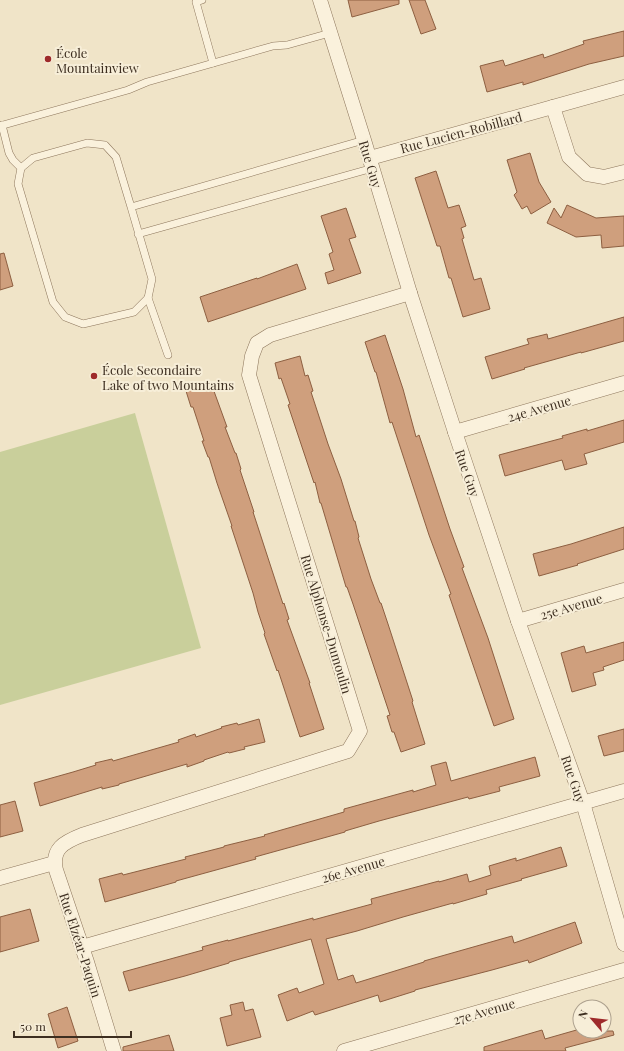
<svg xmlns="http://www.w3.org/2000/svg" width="624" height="1051" viewBox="0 0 624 1051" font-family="'Playfair Display',serif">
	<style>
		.green { fill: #c9cf9b }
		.building { fill: #cf9f7d; stroke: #8d5f41 }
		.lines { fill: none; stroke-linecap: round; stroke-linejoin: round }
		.lane-casing { stroke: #8d765c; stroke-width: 8 }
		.street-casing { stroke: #8d765c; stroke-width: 15 }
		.lane { stroke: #faf1dc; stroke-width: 7 }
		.street { stroke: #faf1dc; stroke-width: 14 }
		.poi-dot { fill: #9e2a2b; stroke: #f7eed8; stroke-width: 1.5 }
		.labels { text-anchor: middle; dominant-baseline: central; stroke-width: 4; stroke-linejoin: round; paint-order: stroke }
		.poi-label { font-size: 13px; fill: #3d2e20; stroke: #f7eed8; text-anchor: start }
		.street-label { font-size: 13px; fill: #3d2e20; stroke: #f7eed8 }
	</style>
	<rect width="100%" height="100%" fill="#f0e4c8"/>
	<path class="green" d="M135,413L201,648L0,705V452Z"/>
	<g class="building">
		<path d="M348,0H399V4L352,17Z"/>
		<path d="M409,0H425L436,29L421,34Z"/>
		<path d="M624,31V56L589,64L523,85V82L487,92L480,66L503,60L505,66L543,54L544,58L584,44L583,41Z"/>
		<path d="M530,153L539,182L551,202L531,214L527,206L522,209L514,195L517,192L507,160Z"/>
		<path d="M436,171L448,208L459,205L466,226L461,228L464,238L462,239L474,280L481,278L490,309L463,317L451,278H449L440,246H437L415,178Z"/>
		<path d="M567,205L596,218L624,216V246L602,248L601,235L576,237L547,223L554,208L561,218Z"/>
		<path d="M346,208L356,237L349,239L361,273L328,284L325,273L334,270L329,254L333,252L321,216Z"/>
		<path d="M4,253L13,286L0,290V254Z"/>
		<path d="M297,264L306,289L208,322L200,297L257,278V279Z"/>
		<path d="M624,317V341L581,353V352L524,368L525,369L492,379L485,357L529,344L527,339L547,334L548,339Z"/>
		<path d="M385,335L403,389L416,437L419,435L450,529L464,567L462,568L488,638L514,719L494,726L449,595L451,594L429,535L392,422L390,423L376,372H375L365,342Z"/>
		<path d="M300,356L305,376L308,375L313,391L311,392L328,444L341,479L354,521H355L359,537L358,538L371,579L380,603H381L388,624L413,701L412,702L425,744L401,752L394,732H392L387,716L390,715L353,604L347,587H346L321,503H320L315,482L314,483L288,405L290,404L281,378L279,379L275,363Z"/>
		<path d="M211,383L227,427H225L235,453H236L241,469L240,470L254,512H253L283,604L284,603L289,619L287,620L310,683H309L324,729L300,737L278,670L277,671L264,634L265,633L258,612L253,593L231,526H232L217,483L209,457H208L202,441H204L193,407H191L186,391Z"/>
		<path d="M624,420V442L584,454L587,464L565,470L562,460L505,476L499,455L563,438L562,436L587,429V431Z"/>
		<path d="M624,527V549L577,564L578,565L539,576L533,554L571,544Z"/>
		<path d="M624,642V660L603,667L604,670L593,673L596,685L572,692L561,653L584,646L586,653Z"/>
		<path d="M259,719L265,742L244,747L245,749L229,753L228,752L204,760V761L187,767V764L119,784V785L102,789V787L40,806L34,783L73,772L96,765L95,763L112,759L113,761L179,742L178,740L195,734L196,737L222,728L221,727L237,723L238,725Z"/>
		<path d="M624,729V751L604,756L598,736Z"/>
		<path d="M535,757L540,776L499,787L500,791L469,799L468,797L379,821L345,831V832L255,857L256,859L176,881V882L105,902L99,879L122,873L123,875L186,859L185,857L224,847V846L265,836L264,835L344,812V809L413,790V792L436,785L431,766L446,762L451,781Z"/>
		<path d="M15,801L23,831L0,837V805Z"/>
		<path d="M561,847L567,866L521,879L522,880L486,890L487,894L453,904V903L403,917L357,931L326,939L338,980L353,975L356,983L424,962V961L512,936L514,943L575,922L582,943L529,963L528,960L492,970L415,990V991L380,1002L378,995L315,1015L313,1011L287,1021L278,995L297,988L299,993L324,984L311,939L229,962V963L185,976L129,991L123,972L203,950L202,947L228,940V941L313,918V920L372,904L371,899L439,881V882L467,874L469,882L491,875L489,866L516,858V861Z"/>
		<path d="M30,909L39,941L0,952V917Z"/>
		<path d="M243,1002L245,1011L253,1009L261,1037L227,1046L220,1018L232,1015L230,1005Z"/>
		<path d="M67,1007L78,1041L58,1048L48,1014Z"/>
		<path d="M580,1029V1031H613L614,1035L565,1048L566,1051H484V1047L542,1030L545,1039Z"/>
		<path d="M169,1035L174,1051H123V1047Z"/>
	</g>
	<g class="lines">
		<defs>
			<g id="lane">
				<path d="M202,0L196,2L213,63"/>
				<path d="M2,125L9,153L13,160L21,168"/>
				<path d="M0,126L128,90L147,82L273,46L287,45L330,33"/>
				<path d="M131,207L152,279L148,298L134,312L83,324L65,317L53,302L18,184L21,168L33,158L87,143L105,145L116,157L131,207L364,140"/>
				<path d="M138,234L373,168"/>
				<path d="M148,298L168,355"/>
			</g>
			<g id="street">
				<path d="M320,0L364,140L410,293L455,432L518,621L583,803L624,944"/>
				<path d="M553,107L569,157L587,174L604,177L624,172"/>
				<path d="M370,158L624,87"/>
				<path d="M455,432L624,383"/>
				<path d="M518,621L624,590"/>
				<path d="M0,878L54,863"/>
				<path d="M82,947L624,791"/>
				<path d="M114,1051L87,962L56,870C51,849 64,842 82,835L348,751L360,731L249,375L252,356L257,343L270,335L410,293"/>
				<path d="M344,1051L624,970"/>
			</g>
		</defs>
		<use href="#lane" class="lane-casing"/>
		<use href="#street" class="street-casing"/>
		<use href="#lane" class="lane"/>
		<use href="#street" class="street"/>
	</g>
	<g class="poi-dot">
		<circle cx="48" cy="59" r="4"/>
		<circle cx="94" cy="376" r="4"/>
	</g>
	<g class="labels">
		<g class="poi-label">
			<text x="56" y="52">École<tspan x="56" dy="15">Mountainview</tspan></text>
			<text x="102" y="369">École Secondaire<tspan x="102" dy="15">Lake of two Mountains</tspan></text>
		</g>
		<g class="street-label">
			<text transform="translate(461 132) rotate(-15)">Rue Lucien-Robillard</text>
			<text transform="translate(371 164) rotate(73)">Rue Guy</text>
			<text transform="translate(539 408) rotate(-16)">24e Avenue</text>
			<text transform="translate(468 473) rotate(71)">Rue Guy</text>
			<text transform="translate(571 606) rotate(-16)">25e Avenue</text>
			<text transform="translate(327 624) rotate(73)">Rue Alphonse-Dumoulin</text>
			<text transform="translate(574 779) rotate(71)">Rue Guy</text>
			<text transform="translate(353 869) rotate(-16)">26e Avenue</text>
			<text transform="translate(81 945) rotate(72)">Rue Elzéar-Paquin</text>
			<text transform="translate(484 1011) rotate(-16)">27e Avenue</text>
		</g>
	</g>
	<g transform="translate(592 1019) rotate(298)"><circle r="19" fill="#f7eed8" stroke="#ada18e"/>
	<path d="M0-3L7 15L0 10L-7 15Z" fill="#9e2a2b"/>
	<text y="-6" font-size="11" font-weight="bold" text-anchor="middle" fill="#3d2e20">N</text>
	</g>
	<path d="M14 1031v6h117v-6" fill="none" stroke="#3d2e20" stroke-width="2"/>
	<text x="20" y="1031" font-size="12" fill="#3d2e20" stroke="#f7eed8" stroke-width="3" paint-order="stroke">50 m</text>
</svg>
